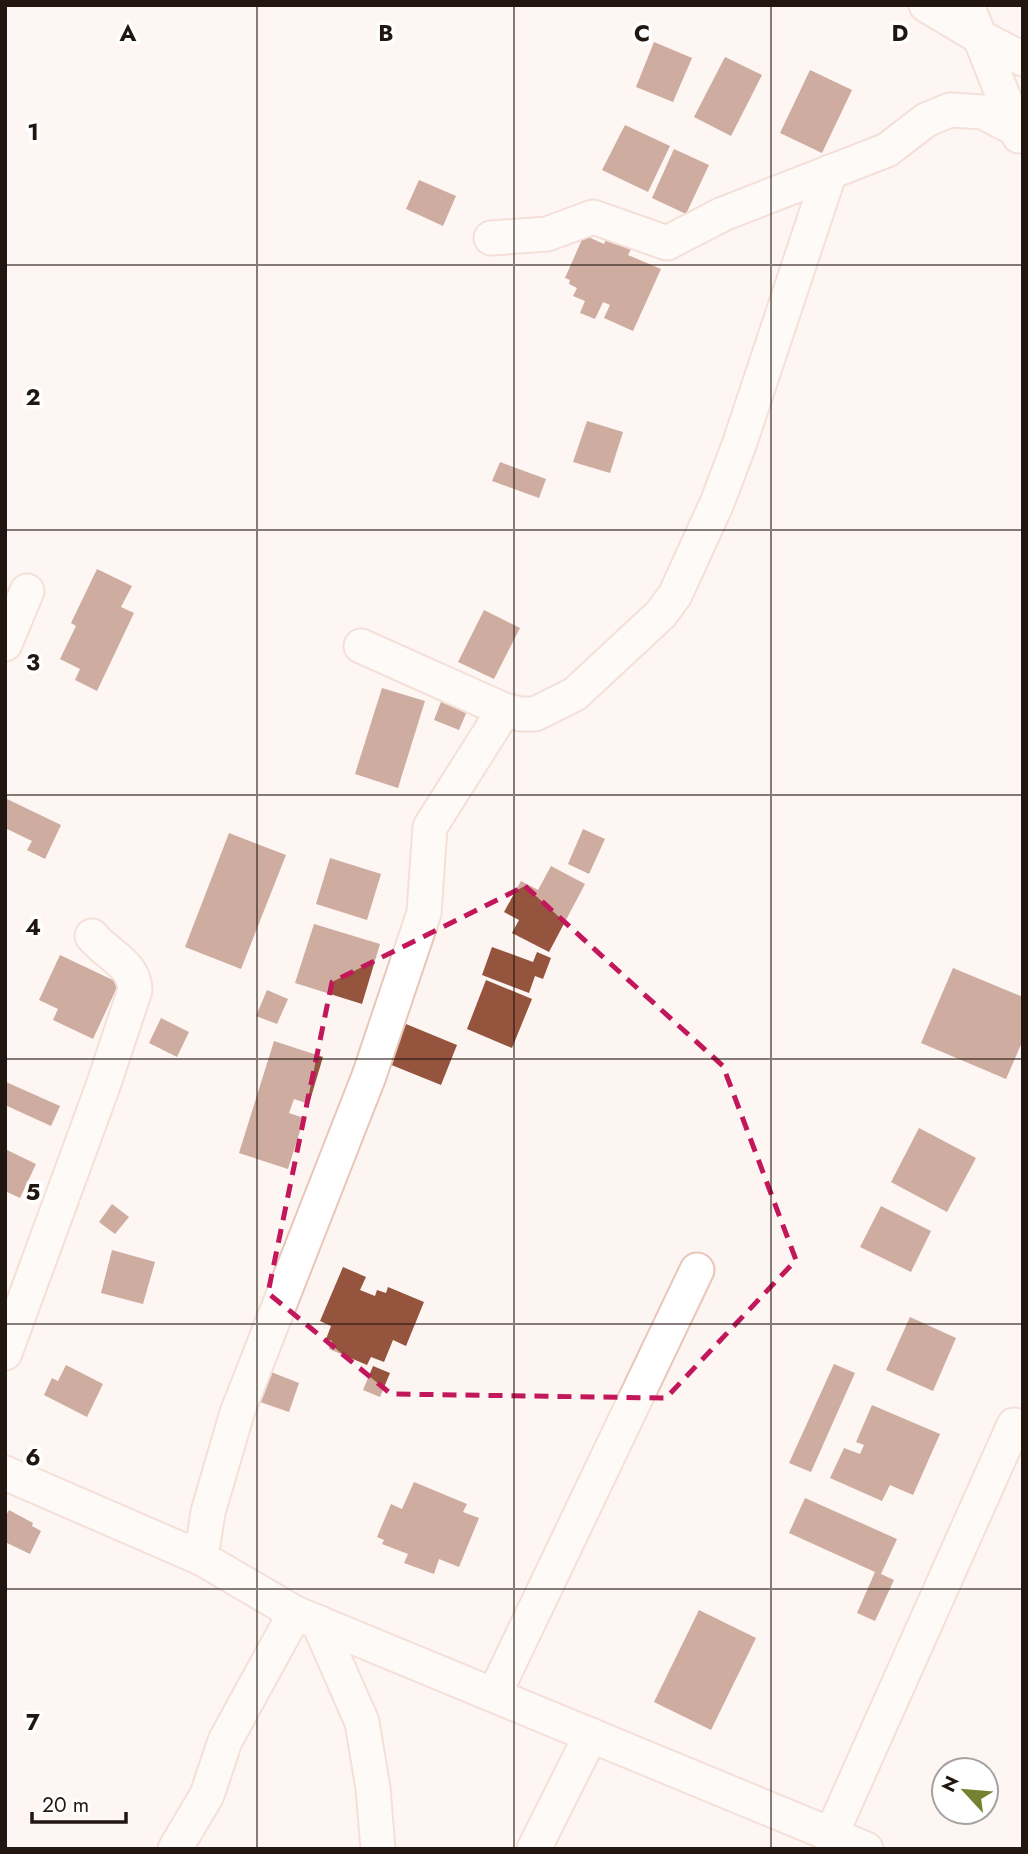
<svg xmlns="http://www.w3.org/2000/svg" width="1028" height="1854" viewBox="0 0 1028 1854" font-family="Jost,sans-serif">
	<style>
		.building { fill: #94543d }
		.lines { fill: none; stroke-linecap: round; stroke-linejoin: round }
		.street-casing { stroke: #eac6b9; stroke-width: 37 }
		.street { stroke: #fff; stroke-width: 33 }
		.marked { fill: none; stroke: #c2185b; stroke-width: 5; stroke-dasharray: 14 9; stroke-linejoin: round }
		.grid { fill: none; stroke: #221611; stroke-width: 2; stroke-opacity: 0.55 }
		.grid-label { font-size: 23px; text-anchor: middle; font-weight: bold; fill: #221611; stroke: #fff; stroke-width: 7; stroke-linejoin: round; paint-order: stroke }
	</style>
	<rect width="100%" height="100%" fill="#fdf5f2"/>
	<g class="building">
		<path d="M654,42L692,58L673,102L636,87Z"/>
		<path d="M725,57L762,75L731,136L694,117Z"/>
		<path d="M810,70L852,90L822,153L780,133Z"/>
		<path d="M625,125L670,146L648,192L602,170Z"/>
		<path d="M674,149L709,165L686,214L652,198Z"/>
		<path d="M419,180L456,196L443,226L406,209Z"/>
		<path d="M609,232L634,243L628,255L661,269L633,331L604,318L610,305L603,302L595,319L580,313L585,301L573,296L577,288L569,284L570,280L565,278L584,235L604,244Z"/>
		<path d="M587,421L623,432L610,473L573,462Z"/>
		<path d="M500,462L546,479L539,498L492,481Z"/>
		<path d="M97,569L132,586L121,607L134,613L97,691L75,680L80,669L60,659L76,626L71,623Z"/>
		<path d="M484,610L520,628L494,679L458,662Z"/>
		<path d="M382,688L425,701L398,788L355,774Z"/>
		<path d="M444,694L470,704L459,730L434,720Z"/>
		<path d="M5,798L61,825L45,859L27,850L32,841L5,828Z"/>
		<path d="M583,829L605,839L589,874L568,864Z"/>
		<path d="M229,833L286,855L241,969L185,947Z"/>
		<path d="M330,858L381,874L367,920L316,904Z"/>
		<path d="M551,866L585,884L549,952L512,933L519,920L504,912L521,881L538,890Z"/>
		<path d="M314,924L380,944L362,1004L295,983Z"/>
		<path d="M492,947L533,962L537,952L551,958L543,979L535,976L529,993L482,975Z"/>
		<path d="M60,955L119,983L93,1039L53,1020L58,1009L39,1000Z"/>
		<path d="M953,968L1023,997V1040L1006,1079L921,1043Z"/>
		<path d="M486,980L532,999L512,1048L467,1029Z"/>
		<path d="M267,990L288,999L277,1024L256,1016Z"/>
		<path d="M161,1018L189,1032L177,1057L149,1043Z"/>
		<path d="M406,1024L457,1045L441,1085L389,1064Z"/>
		<path d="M274,1041L323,1057L309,1104L294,1099L289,1113L304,1118L288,1169L239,1153Z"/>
		<path d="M6,1082L60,1106L51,1126L5,1105Z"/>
		<path d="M919,1128L976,1158L947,1212L891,1182Z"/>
		<path d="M5,1149L36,1164L20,1198L5,1191Z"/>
		<path d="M112,1204L129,1217L115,1234L99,1222Z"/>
		<path d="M881,1206L931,1231L911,1272L860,1247Z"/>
		<path d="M112,1250L155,1262L143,1304L101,1293Z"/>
		<path d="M343,1267L366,1277L360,1290L375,1296L377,1290L386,1293L388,1287L424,1302L406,1346L393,1340L384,1362L371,1357L367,1365L329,1349L332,1341L326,1339L331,1326L320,1321Z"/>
		<path d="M910,1317L956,1338L933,1391L886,1370Z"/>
		<path d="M834,1364L855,1373L811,1472L789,1463Z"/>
		<path d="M66,1365L103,1384L87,1417L44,1395L52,1378L58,1381Z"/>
		<path d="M373,1366L390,1373L380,1397L363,1390Z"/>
		<path d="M271,1372L299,1383L289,1412L260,1402Z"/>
		<path d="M872,1405L940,1434L913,1495L890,1485L882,1501L830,1478L844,1448L860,1454L864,1445L856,1442Z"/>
		<path d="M414,1482L467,1504L463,1512L479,1518L459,1567L439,1559L434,1574L404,1563L408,1554L382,1544L384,1540L377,1537L391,1504L402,1509Z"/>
		<path d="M805,1498L897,1539L881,1574L894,1580L875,1621L857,1613L875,1572L789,1533Z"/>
		<path d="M9,1510L33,1523L32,1526L41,1531L30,1554L5,1542V1517Z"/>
		<path d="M699,1610L756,1638L711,1730L654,1702Z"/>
	</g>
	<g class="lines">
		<defs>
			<g id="street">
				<path d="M926,5L978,36L1023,59"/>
				<path d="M967,5L1019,136"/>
				<path d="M491,238L547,234L593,217L667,243L723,214L887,150L926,120L950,110L983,112L1016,129"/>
				<path d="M5,644L27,591"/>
				<path d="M361,646L504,710L521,714H535L575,694L661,614L675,595L717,503L739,445L830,172"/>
				<path d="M5,1353L103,1086L135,990C134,963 108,956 92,936"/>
				<path d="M5,1473L201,1558L295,1613L866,1849"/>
				<path d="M201,1558L208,1512L237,1413L369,1076L424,913L430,827L504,710"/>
				<path d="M318,1622L362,1722L373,1788L378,1849"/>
				<path d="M494,1695L697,1270"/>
				<path d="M831,1835L1014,1425"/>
				<path d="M175,1849L207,1795L225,1741L295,1613"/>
				<path d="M534,1849L591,1735"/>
			</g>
		</defs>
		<use href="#street" class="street-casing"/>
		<use href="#street" class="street"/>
	</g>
	<path d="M0 0H1028V1854H0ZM525,886L723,1066L796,1260L666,1398L391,1394L268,1293L332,982Z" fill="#fdf5f2" fill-opacity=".55" fill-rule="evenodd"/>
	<path class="marked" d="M525,886L723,1066L796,1260L666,1398L391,1394L268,1293L332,982Z"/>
	<path class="grid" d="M257,5V1849M514,5V1849M771,5V1849M5,265H1023M5,530H1023M5,795H1023M5,1059H1023M5,1324H1023M5,1589H1023"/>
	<g class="grid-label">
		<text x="128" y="41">A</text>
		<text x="386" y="41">B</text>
		<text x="642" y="41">C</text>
		<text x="900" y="41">D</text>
		<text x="33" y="140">1</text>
		<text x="33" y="405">2</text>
		<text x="33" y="670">3</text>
		<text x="33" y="935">4</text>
		<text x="33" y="1200">5</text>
		<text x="33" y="1465">6</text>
		<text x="33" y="1730">7</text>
	</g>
	<rect width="1028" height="1854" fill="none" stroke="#221611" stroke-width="14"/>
	<g transform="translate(965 1791) rotate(296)"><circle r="33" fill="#ffffff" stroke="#a7a2a0" stroke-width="2"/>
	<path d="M0-5L12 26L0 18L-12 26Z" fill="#748331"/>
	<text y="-10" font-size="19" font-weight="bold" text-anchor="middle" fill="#221611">N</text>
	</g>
	<path d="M32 1812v10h94v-10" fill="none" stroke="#221611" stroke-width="3.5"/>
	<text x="42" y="1812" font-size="21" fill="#221611" stroke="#ffffff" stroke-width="5" paint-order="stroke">20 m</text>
</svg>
